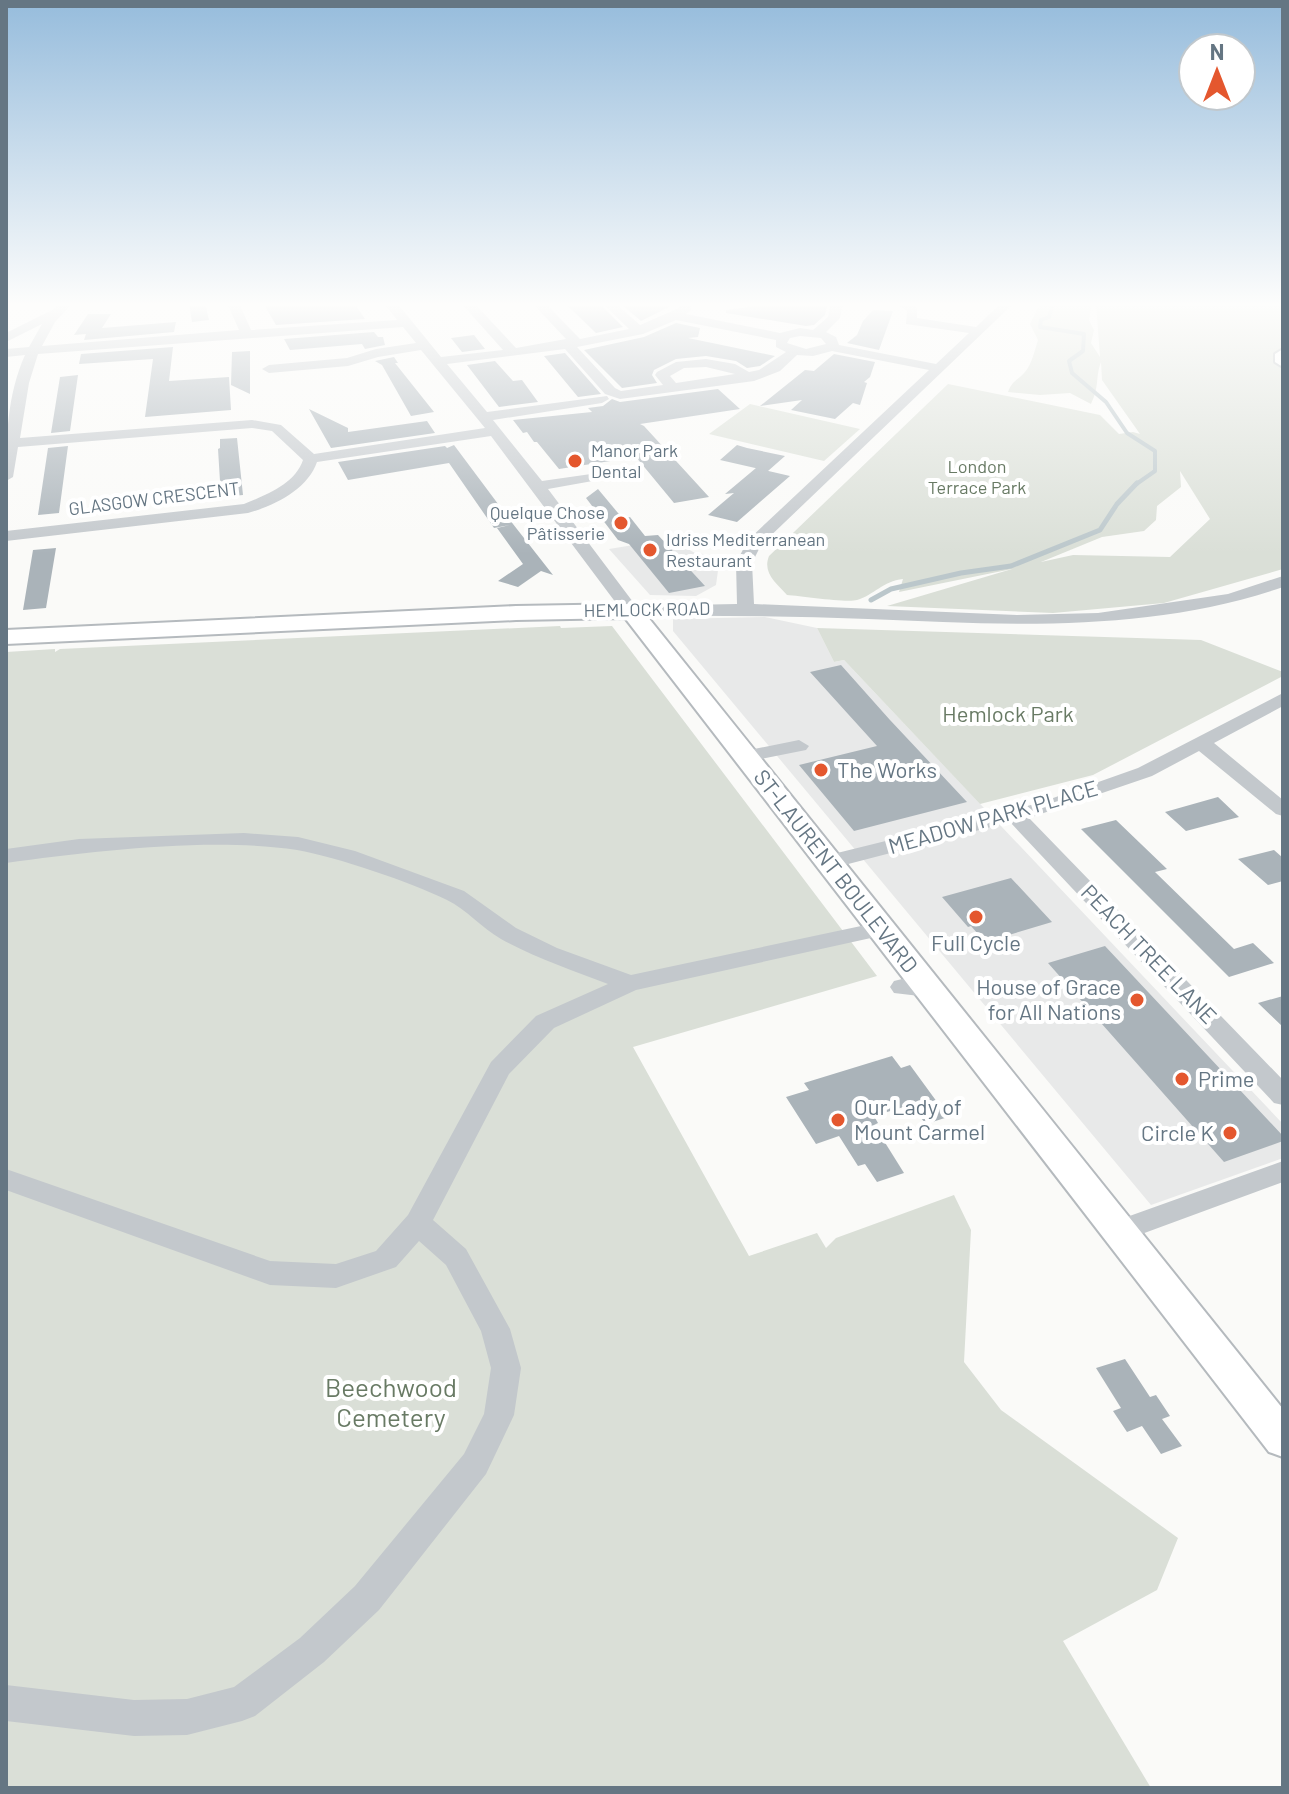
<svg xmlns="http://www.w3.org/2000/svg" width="1289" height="1794" font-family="Barlow,sans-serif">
<rect width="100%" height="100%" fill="#fafaf8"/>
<!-- built -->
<path fill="#e8e9e9" d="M670,539L695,553L720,556L716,585L696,596L650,595L609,549Z
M765,617L817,628L834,662L844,660L1283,1124V1158L1151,1205L673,631V619Z"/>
<!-- green -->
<path fill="#dadfd7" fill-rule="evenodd" d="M1040,303H1092L1089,320L1094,330L1091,343L1100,357L1096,303H1283V569L1164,603L1053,613L887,606L1012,569L899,592L903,579C883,581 874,595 857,600C846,603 802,596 787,595C777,584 762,573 769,556L948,384L1100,415L1119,434L1133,432L1140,434L1102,380L1101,362C1095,378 1100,385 1091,404L1070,393L1040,395L1008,392C1012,381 1018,380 1025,372C1032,364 1035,349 1038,340L1030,324ZM1180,471L1210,519L1170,557L1073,555L1041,562L1102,537L1144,531L1156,520L1157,506L1181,487Z
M750,404L860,429L824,461L709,434Z
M560,626L561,628L612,626L877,976L633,1047L749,1256L817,1233L826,1248L836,1238L954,1195L971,1230L964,1362L1001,1410L1178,1538L1157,1590L1063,1641L1151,1788H6V652L55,649V652L60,649Z
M817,628L1201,640L1283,672V676L1093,775L980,804L844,660L834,662Z"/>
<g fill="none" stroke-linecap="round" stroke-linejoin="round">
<!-- stream-far1 -->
<path stroke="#bbc7cb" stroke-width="4" d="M1053,303L1049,317L1041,320L1040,327L1084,334L1083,351L1069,361L1072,373L1106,402L1127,433L1155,451V471L1135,485"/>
<!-- stream -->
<path stroke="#bbc7cb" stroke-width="5" d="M871,600L891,589L961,573L1011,566L1100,530L1117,504L1137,483"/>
</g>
<!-- building -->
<path fill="#aab3b9" d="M189,303H205L209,320L192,322Z
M263,303H354L365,319L276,325Z
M565,303H599L623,327L596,333Z
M620,303H677L641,321Z
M776,303H828L825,315L814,325L806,326L726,313V310Z
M873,310L893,311L879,350L847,343L857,335L863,321Z
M88,314H111L102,328L176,322L174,332L84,340L86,334L74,335Z
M676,323L700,328L698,337L688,338L775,356L760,366L747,368L736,361L706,356L676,359L654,370L652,375L657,383L622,388L584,350L644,337Z
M374,332L378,337H383L385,345L365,349L362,344L290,350L284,339Z
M474,335L485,349L462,352L451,338Z
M173,347L169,381L229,377L231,410L145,417L153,359L79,364L81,354Z
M250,351V394L231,385L232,352Z
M565,353L601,394L578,397L544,356Z
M834,354L875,362L870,377L864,382L867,383L860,405L853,403L835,419L791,410L802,400L760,406L805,370L814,371Z
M394,357L398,363H395L434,412L411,416L382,365L375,361Z
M495,361L513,381L522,380L538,402L499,407L467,365Z
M78,375L70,431L51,433L60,377Z
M718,389L740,409L640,424L644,426L709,497L674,503L636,457L559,469L537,442H534L527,432L523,433L513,420L592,412L588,408L603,406L612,399L620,402Z
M309,409L348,428V432L427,421L435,433L331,448Z
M237,438L243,495L221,497L218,449L220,448V439Z
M454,445L513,524L553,575L541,571L518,587L498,581L523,564L497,528L510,525L494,528L449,463L348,480L338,462L445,446L447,448Z
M737,445L747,448L785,456L768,471L720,460Z
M68,446L59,513L38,515L48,448Z
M756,468L790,476L737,522L708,515L734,493L725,494Z
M598,489L623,519L630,517L645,536L658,535L705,586L669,593L629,544L618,540L586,498Z
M56,548L46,608L23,610L33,550Z
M841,665L890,720L967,802L854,831L799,765L877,746L810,672Z
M1218,797L1239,817L1186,831L1165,812Z
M1116,820L1167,869L1155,872L1234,949L1253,943L1274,963L1229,977L1081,829Z
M1274,850L1283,858V881L1268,885L1238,859Z
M1011,878L1052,922L989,941L982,933L978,934L971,926L968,927L942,897Z
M1105,946L1283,1136V1141L1224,1162L1048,963Z
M1283,996V1027L1258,1003Z
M892,1056L901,1068L910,1065L948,1117L926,1124L910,1105L874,1116L878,1123L874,1125L904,1173L877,1182L865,1164L858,1166L839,1136L816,1144L786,1097L809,1090L804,1083Z
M1125,1359L1150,1397L1156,1395L1170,1416L1162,1419L1182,1446L1161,1454L1142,1426L1127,1432L1113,1411L1121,1408L1096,1368Z"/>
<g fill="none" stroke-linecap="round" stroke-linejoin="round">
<defs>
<path id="major" d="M1283,349V367L1275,362V354Z
M631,604L639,606L1283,1409V1457L1269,1452L625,618L516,620L6,644V630L516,606Z"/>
</defs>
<!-- major casing -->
<use href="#major" stroke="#b5babe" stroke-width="4"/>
<!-- minor -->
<path fill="#c3c8cc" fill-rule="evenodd" d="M60,303H73L55,322L42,346L239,330L227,303H239L251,330L397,320L384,303H397L441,357L503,350L461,303H474L516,348L566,339L532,303H545L580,339L629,329L602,303H615L640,325L679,308L680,303H692L691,310L686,314L780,333L800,328L813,330L828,317L831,303H843L840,318L826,332L836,337L839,345L936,364L969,333L906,324L907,311L895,303H910L917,307V318L976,327L1001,303H1014L761,545L752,563L754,604L1017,615L1098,613L1228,594L1283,576V587C1149,633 1007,625 868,619C789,616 710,615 631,616L625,615L491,436L317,462C308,489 274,506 248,513L6,541V531L244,504C266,495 295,484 303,460L272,431L252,428L18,447L13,477L6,481C6,439 7,395 25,355L6,357V349L29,347L42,324L6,342V333L54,309ZM676,320L776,340V347L786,352L759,370L749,372L735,364L706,359L676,362L657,372L655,375L663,385L621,391L615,388L577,347L643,334ZM403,327L416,343L376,349L347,358L269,365L262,369L269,373L348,366L378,357L421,350L485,428L314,454L281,425L252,420L20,438L29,383L38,354ZM800,336L821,338L826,344L806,349L787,343L790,338ZM565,349L605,394L620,399L754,381L780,371L797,355L813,356L832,351L929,370L748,540L736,563L737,604L636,606L548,489L626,475V469L542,481L493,420L602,403L609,399L607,396L487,412L447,364ZM706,367L735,374L676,383L670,376L684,368Z
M1283,693V706L1214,743L1283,800V816L1276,814L1199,751L1152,776L1029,818L1283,1080V1105L1274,1103L1010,822L829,869L818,862L821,857L1039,803L1138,768Z
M799,740L809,746L806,750L746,762L736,756L739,752Z
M244,833L298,837L355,851L464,891L516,928L557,948L631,975L880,922L888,924L891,929L888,934L880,936L636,990L554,1028L509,1074L433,1220L466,1249L510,1329L521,1368L514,1415L486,1474L379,1610L324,1662L255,1716L242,1721L187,1735L134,1736L6,1721V1685L134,1700L187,1699L234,1687L300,1638L355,1586L464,1454L484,1414L491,1368L481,1331L446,1265L419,1241L396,1267L336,1288L270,1285L6,1190V1169L270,1261L336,1264L376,1251L408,1215L491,1062L536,1016L608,984C572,970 535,958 501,939C482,928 467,910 447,900C410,882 337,857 297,850C210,837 94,851 6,863V849L79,839Z
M902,979L936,983L940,989L936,995L928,997L894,993L890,987L894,981Z
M1283,1161V1182L1120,1242L1110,1239L1106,1231L1110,1223Z"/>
<!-- major -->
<use href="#major" fill="#fff" fill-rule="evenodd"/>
</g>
<!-- sky -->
<linearGradient id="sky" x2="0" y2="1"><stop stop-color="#96bcdc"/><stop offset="0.55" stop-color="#fdfdfc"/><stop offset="1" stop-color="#fdfdfc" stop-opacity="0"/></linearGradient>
<rect width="1289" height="554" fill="url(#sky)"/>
<!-- markers -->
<g fill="#e4572e" stroke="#fff" stroke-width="3">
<circle cx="575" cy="461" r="8"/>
<circle cx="621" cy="523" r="8"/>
<circle cx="650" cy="550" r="8"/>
<circle cx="821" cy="770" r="8"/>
<circle cx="976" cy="917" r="8"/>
<circle cx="1137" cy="1000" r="8"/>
<circle cx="1182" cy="1079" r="8"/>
<circle cx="838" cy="1120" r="8"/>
<circle cx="1230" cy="1133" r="8"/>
</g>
<g text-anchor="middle" stroke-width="8" stroke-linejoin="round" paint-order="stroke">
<!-- far-poi labels -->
<g font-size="18" fill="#657683" stroke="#fff" text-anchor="start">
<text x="591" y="457">Manor Park<tspan x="591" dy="21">Dental</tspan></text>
<text x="605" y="519" text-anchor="end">Quelque Chose<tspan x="605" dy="21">Pâtisserie</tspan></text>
<text x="666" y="546">Idriss Mediterranean<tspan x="666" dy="21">Restaurant</tspan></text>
</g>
<!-- far-park labels -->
<g font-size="18" fill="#687a64" stroke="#fff">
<text x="977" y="473">London<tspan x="977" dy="21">Terrace Park</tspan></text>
</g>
<!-- far-street labels -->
<g font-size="18" fill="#657683" stroke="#fff">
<text transform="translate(154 499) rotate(-7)" y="6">GLASGOW CRESCENT</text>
<text transform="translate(647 610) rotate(-1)" y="6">HEMLOCK ROAD</text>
</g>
<!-- park labels -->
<g font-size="22" fill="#687a64" stroke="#fff">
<text x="1008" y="722">Hemlock Park</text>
</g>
<!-- poi labels -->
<g font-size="22" fill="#657683" stroke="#fff" text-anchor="start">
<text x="837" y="778">The Works</text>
<text x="976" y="951" text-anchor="middle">Full Cycle</text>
<text x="1121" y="995" text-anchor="end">House of Grace<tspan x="1121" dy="25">for All Nations</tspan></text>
<text x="1198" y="1087">Prime</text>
<text x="854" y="1115">Our Lady of<tspan x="854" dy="25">Mount Carmel</tspan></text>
<text x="1214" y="1141" text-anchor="end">Circle K</text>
</g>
<!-- street labels -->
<g font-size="22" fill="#657683" stroke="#fff">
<text transform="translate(993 817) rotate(-16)" y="8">MEADOW PARK PLACE</text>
<text transform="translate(836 871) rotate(52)" y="8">ST-LAURENT BOULEVARD</text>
<text transform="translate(1149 954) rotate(46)" y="8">PEACH TREE LANE</text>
</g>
<!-- near-park labels -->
<g font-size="26" fill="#687a64" stroke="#fff">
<text x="391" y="1397">Beechwood<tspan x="391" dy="30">Cemetery</tspan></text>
</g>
</g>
<!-- border -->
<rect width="1289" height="1794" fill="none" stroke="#657683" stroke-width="16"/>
<!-- north arrow -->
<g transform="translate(1217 72)"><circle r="38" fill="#ffffff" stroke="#c1c8cd" stroke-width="2"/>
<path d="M0-6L14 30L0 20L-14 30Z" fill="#e4572e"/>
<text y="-12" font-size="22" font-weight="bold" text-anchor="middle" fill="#657683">N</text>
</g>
</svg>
